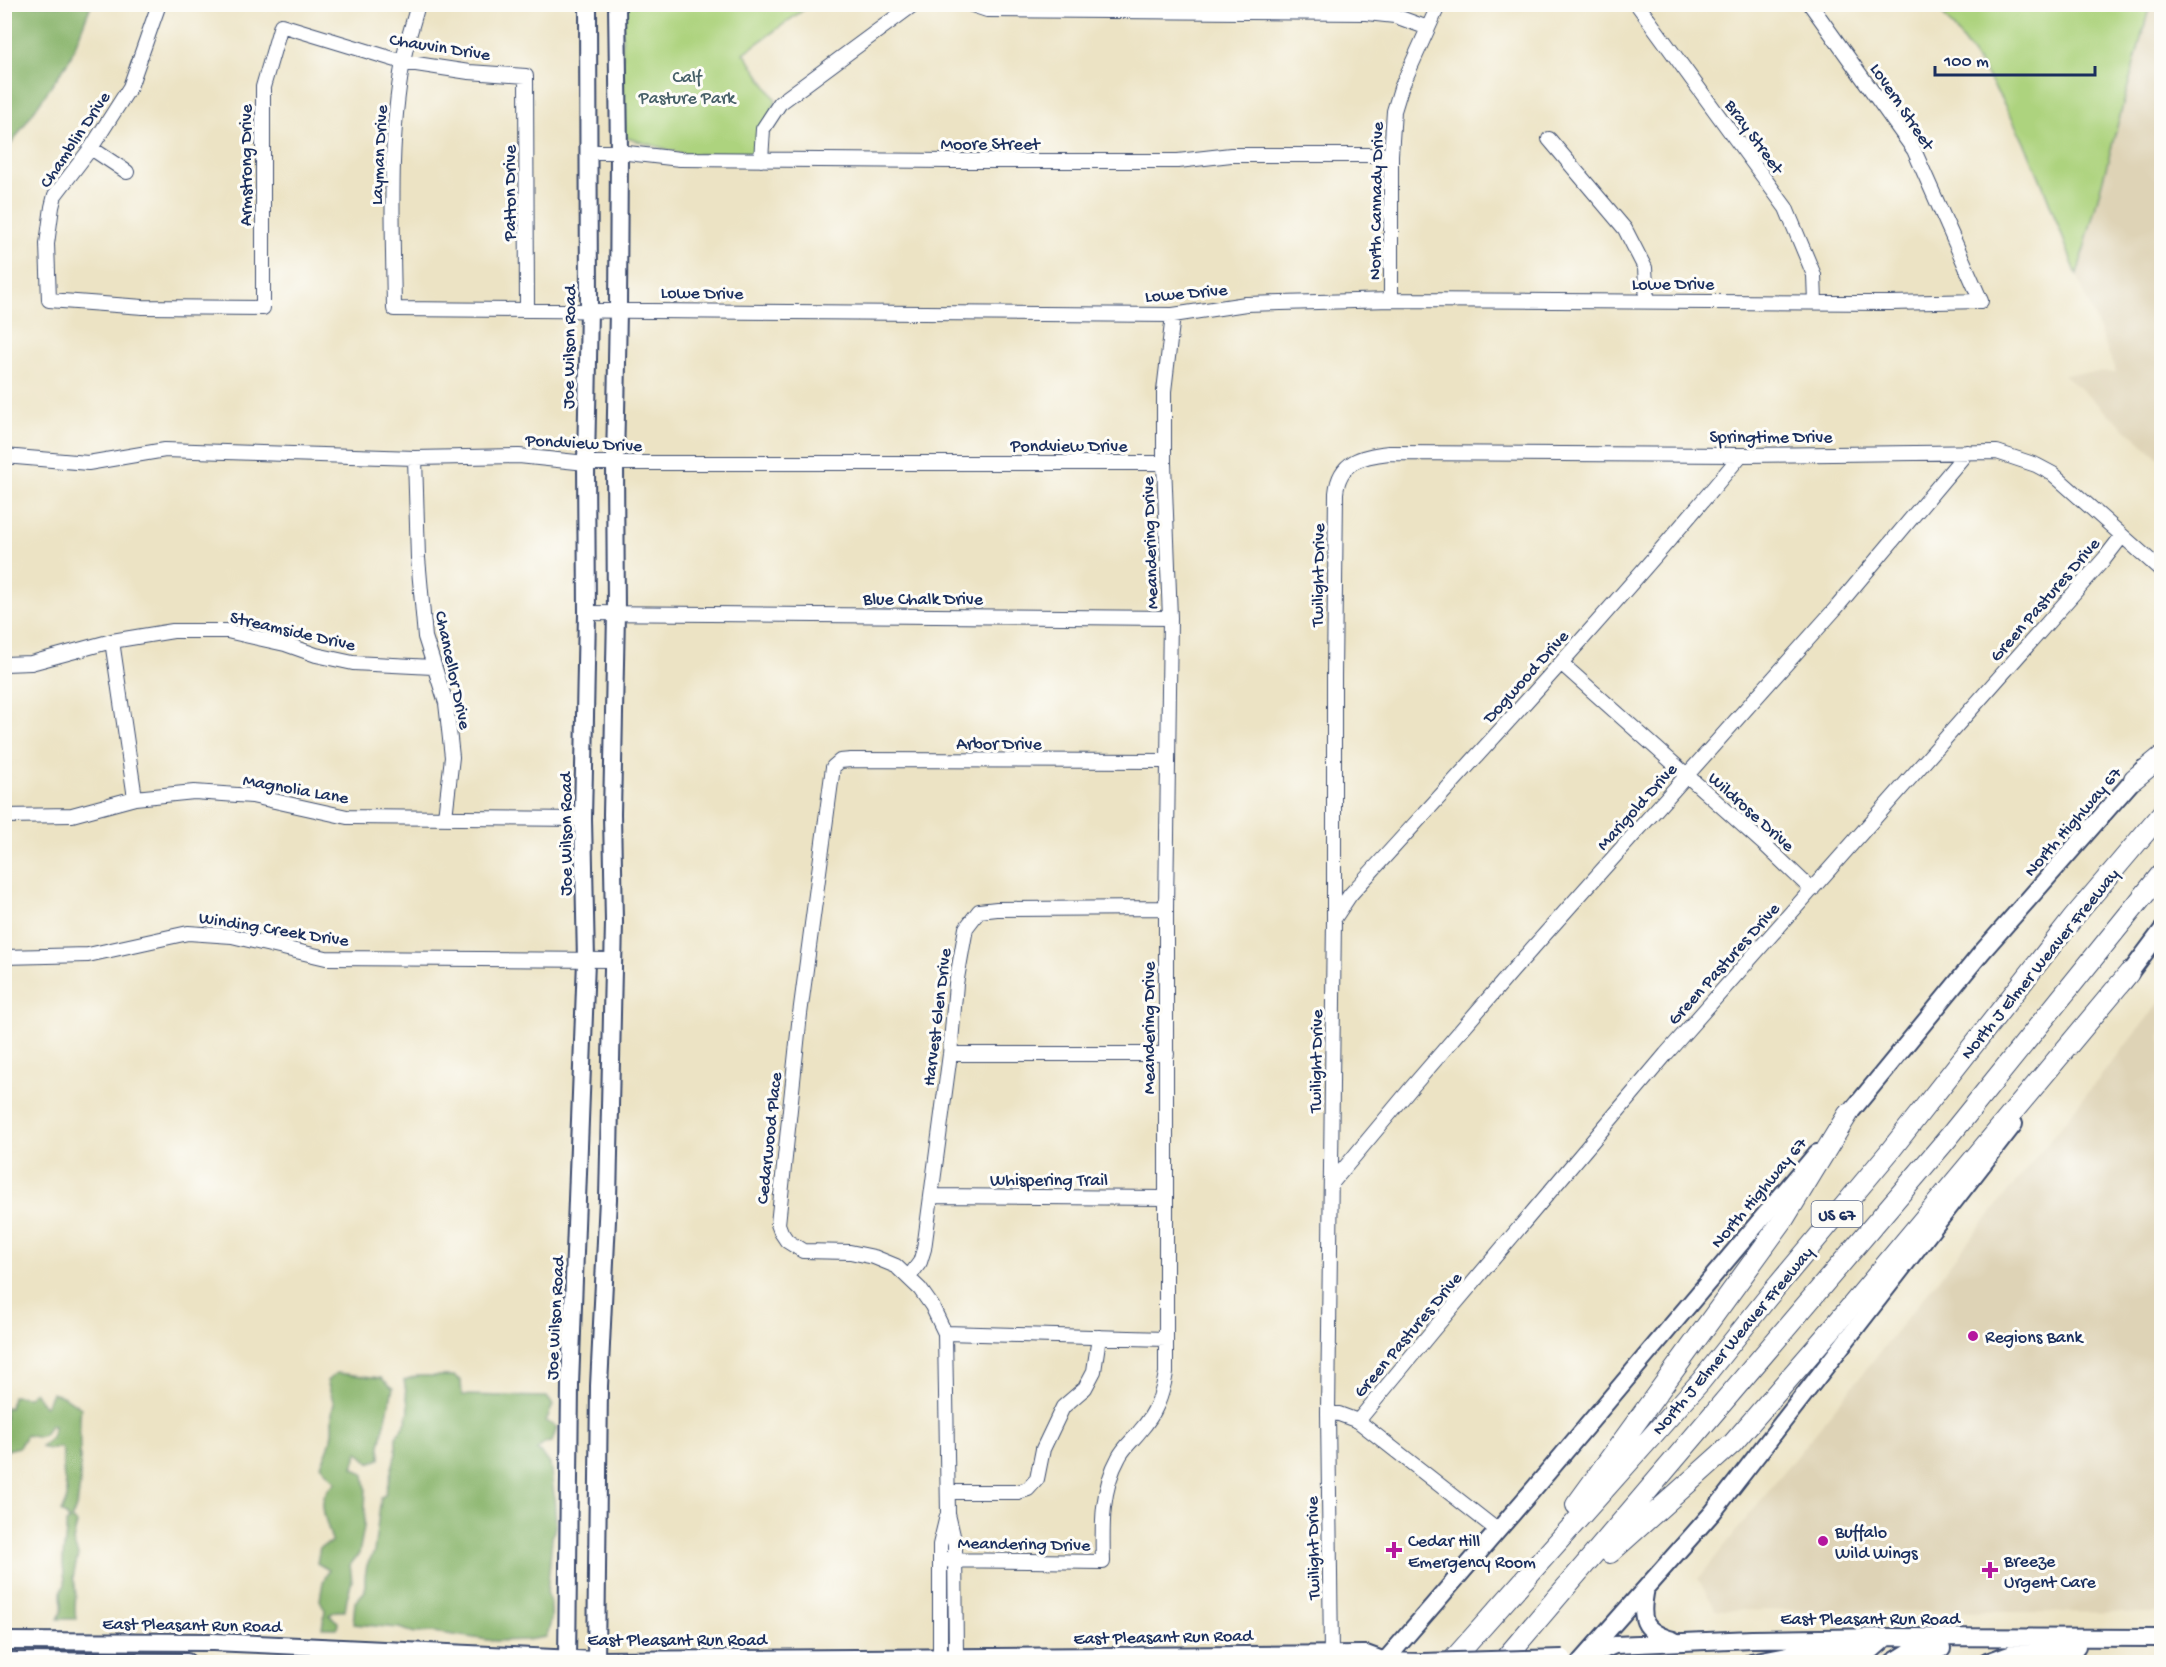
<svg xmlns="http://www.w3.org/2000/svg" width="2166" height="1667" font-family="'Gochi Hand',sans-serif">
<rect width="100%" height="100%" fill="#fdfcf7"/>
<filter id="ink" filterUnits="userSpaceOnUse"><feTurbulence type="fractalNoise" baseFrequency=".0167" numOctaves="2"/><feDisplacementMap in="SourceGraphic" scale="12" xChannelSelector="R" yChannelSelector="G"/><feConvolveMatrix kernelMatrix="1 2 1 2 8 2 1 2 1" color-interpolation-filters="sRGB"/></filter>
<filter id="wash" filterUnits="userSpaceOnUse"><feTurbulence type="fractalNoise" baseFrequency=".008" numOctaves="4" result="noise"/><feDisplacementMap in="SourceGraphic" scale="24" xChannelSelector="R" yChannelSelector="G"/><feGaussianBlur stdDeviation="1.35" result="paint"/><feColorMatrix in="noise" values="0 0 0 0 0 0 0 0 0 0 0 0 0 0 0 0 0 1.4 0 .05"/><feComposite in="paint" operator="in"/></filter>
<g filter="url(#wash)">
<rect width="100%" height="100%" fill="#ece3c4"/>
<!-- built -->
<path fill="#ded3b6" d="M2150,5H2161V460L2063,374L2116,372L2077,275Z
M2161,1001V1613L1716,1610L1698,1579Z"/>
<!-- green -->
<path fill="#add37e" stroke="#64816e" stroke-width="1.5" d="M622,5H810L744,53L776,100L756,150L750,155L684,154L623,137Z
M1936,5H2150L2077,275C2056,221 2038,166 2010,115C1989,75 1963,40 1936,5Z"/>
<!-- forest -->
<path fill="#8ab56d" stroke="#527266" stroke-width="1.5" d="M12,5H91L70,59L5,153V22L9,17Z
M336,1373L381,1378L393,1388L380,1445V1459L370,1463L358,1452L353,1467L364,1475L366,1489L364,1527L359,1554L350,1565L352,1581L347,1598L345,1611H336L329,1615L338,1622L337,1628H322L325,1610L320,1600L323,1582L329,1570L317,1563L320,1547L332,1542C327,1518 312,1499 336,1482L321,1465C326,1455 331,1444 332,1433C333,1422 330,1415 334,1404L327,1381Z
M417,1376H454L461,1381L462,1395L547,1397L553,1405L546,1421L557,1427L552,1442L545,1443L537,1450L550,1463L554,1495L556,1523L552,1538L547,1595C554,1609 552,1623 546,1637L527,1640L495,1641L433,1632L415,1633L399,1628L353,1624L355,1602L365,1591V1577L367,1565L374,1552L381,1497L385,1495L396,1453V1437L406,1422L409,1411L404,1380Z
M34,1392L45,1407L52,1393L65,1397L81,1408C76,1439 87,1494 71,1519L77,1524L73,1541L78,1555L73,1578C79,1589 73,1606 76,1619H58C66,1605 60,1603 61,1592C62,1587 65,1588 65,1583C65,1576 62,1567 63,1560C63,1547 67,1536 66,1523L69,1521L66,1515L61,1512C73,1490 64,1491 63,1470C63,1461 65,1456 61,1447L49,1449L41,1447L51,1438L54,1426L50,1425L44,1435L36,1437L26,1435L19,1447L7,1450L5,1458V1407L10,1408L12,1396L29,1397Z"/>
</g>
<g filter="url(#ink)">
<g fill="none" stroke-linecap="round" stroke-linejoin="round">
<defs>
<path id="minor" d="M159,4L130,87L91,148L55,195L52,207L47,244L49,300L143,307L263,308V87L281,25L403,62L469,72L526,76L527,309
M418,4C413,24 406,43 403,62C388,143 393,228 394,309L1173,315L1246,304L1391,300L1890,303L1981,301L1914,150L1810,4
M969,4L987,10L1367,13L1395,16L1428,28
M1637,4L1786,208L1814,275L1815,302
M1549,139L1625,229L1645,268L1647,301
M91,148L127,172
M590,152H619L680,159L951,161H1178L1231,155H1391
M761,160L763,129L780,103L914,4
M1391,300V155L1394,111L1401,88L1439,4
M4,456L88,463L165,450L415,458L519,456L586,463H1164
M415,458L418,558L425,637L446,703L452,757L445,817
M587,613L1170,618
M112,641L135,798
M1561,663L1766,846L1812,890
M4,664L31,663L112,641L173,631H227L285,644L316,655L353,663L433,667
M4,816L72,815L135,798L194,792L252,796L347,817L583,819
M1334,919L1350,895C1482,750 1616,606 1741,455
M4,957L88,955L188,933L232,936L326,958L612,960
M950,1054H1167
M1332,1183L1412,1087L1514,969L1836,608L1967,452
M932,1196L1166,1198
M909,1277L920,1262L924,1249L950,1054L956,984L966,928L979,911L997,909L1166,908
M945,1333L1166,1339
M1328,1413L1339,1414L1358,1421L1497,1530
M1358,1421L1433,1330L1666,1054L2105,558L2122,536
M948,1492H1018L1028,1489L1037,1479L1043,1449L1063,1407L1085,1388L1094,1371L1099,1337
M940,1560L1103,1562C1102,1526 1101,1489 1119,1457C1124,1447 1134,1439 1140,1431C1156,1413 1162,1396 1166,1373V908L1170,618L1164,463V391L1173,315
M1331,1654L1328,1413L1334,919V676L1336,493C1339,461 1362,456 1389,453L1741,455L1997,452L2036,465L2053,474L2162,571
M942,1662L940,1658V1545L947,1516
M954,1662L956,1658L955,1544L948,1514L945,1333L932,1306L920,1289L896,1266L874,1257L850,1252L803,1251L787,1241L781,1232L778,1224L800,1014L833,767L840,761L851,760L1168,761"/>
<path id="major" d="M2123,982L2162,930
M1841,1124L1982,952L2143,769
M1646,1588C1640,1618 1641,1631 1673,1640
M4,1641L213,1642L596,1660L1366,1654L1385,1661L1422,1662
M1587,1657L1615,1645L1752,1639L1887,1637L2162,1638
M4,1661L187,1662
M567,1662L570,1385L586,961L583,819L587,613L586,463L589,309L588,4
M596,1662L599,1386L608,1199L614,922L612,814L616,613L615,464L618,310L619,152L617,4
M1384,1662L1532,1491L1817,1153
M1580,1662L1713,1512L2014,1124
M1751,1662L1809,1651H1871L1887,1637
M1893,1662L1914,1649H1942
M1987,1662L2015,1652H2059L2074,1650L2077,1646V1638"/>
<path id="highway" d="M2134,779L2162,756
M1576,1505L1784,1219L1848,1114
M1610,1553L1733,1443L1831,1330L2129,973
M1451,1662L1701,1381L1768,1297L1890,1151L2074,917L2162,813
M1502,1662L1948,1138L2162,873"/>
</defs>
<!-- minor casing -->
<use href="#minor" stroke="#3a4a6d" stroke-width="16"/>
<!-- major casing -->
<use href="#major" stroke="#3a4a6d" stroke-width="20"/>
<!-- highway casing -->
<use href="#highway" stroke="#3a4a6d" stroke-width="22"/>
<!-- minor -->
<use href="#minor" stroke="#fff" stroke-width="14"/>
<!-- major -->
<use href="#major" stroke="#fff" stroke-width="16"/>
<!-- highway -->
<use href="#highway" stroke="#fff" stroke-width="20"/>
<defs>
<path id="major-bridge" d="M1422,1662L1563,1658"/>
</defs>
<!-- major-bridge casing -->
<use href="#major-bridge" stroke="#3a4a6d" stroke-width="20" stroke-linecap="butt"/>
<!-- major-bridge -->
<use href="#major-bridge" stroke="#fff" stroke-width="16"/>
</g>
</g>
<!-- markers -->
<g fill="#b5179e" stroke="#fdfcf7" stroke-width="2">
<circle cx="1973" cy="1336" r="6"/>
<circle cx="1823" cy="1541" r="6"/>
<path d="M1391 1541h6v6h6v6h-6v6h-6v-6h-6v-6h6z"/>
<path d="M1987 1561h6v6h6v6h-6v6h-6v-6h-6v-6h6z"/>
</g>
<g text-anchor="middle" stroke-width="6" stroke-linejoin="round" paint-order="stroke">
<!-- shield labels -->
<rect fill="#fdfcf7" stroke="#5f6c8c" stroke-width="1.5" x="1811.5" y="1201" width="51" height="26" rx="4.5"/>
<g font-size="16" font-weight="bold" fill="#1b2f5e">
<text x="1837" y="1220">US 67</text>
</g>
<!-- street labels -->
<g font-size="18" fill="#1b2f5e" stroke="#fdfcf7">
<text transform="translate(440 46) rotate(9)" y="6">Chauvin Drive</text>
<text transform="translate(1903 106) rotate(56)" y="6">Lovern Street</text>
<text transform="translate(1755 136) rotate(54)" y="6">Bray Street</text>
<text transform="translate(74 139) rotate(-56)" y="6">Chamblin Drive</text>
<text x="990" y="149">Moore Street</text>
<text transform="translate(378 155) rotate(-87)" y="6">Layman Drive</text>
<text transform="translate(245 165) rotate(-90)" y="6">Armstrong Drive</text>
<text transform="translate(509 193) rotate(-90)" y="6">Patton Drive</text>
<text transform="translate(1375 201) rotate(-89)" y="6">North Cannady Drive</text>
<text x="1673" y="289">Lowe Drive</text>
<text transform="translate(702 292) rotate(1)" y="6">Lowe Drive</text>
<text transform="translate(1186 292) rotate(-5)" y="6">Lowe Drive</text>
<text transform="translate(568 347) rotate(-89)" y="6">Joe Wilson Road</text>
<text x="1771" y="442">Springtime Drive</text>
<text transform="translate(584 442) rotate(3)" y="6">Pondview Drive</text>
<text x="1069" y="451">Pondview Drive</text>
<text transform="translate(1149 543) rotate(-92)" y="6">Meandering Drive</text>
<text transform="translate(1317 575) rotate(-89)" y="6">Twilight Drive</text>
<text x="923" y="604">Blue Chalk Drive</text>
<text transform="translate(2044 599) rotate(-49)" y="6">Green Pastures Drive</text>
<text transform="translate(293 630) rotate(13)" y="6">Streamside Drive</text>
<text transform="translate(454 670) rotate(78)" y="6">Chancellor Drive</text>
<text transform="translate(1525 676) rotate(-48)" y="6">Dogwood Drive</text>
<text x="999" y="749">Arbor Drive</text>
<text transform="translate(296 788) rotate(10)" y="6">Magnolia Lane</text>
<text transform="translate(1636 806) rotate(-48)" y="6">Marigold Drive</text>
<text transform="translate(1752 811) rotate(42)" y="6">Wildrose Drive</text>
<text transform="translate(2072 821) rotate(-49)" y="6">North Highway 67</text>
<text transform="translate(565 834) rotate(-90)" y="6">Joe Wilson Road</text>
<text transform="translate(274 928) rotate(9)" y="6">Winding Creek Drive</text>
<text transform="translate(1723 963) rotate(-48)" y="6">Green Pastures Drive</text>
<text transform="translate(2039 963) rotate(-51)" y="6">North J Elmer Weaver Freeway</text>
<text transform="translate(936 1017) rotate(-83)" y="6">Harvest Glen Drive</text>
<text transform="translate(1148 1028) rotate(-90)" y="6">Meandering Drive</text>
<text transform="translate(1315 1061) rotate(-89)" y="6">Twilight Drive</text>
<text transform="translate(768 1138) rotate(-84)" y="6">Cedarwood Place</text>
<text x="1049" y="1185">Whispering Trail</text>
<text transform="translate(1758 1192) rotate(-50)" y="6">North Highway 67</text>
<text transform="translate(554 1318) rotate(-87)" y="6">Joe Wilson Road</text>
<text transform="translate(1407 1334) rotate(-50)" y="6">Green Pastures Drive</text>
<text transform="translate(1732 1340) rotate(-50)" y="6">North J Elmer Weaver Freeway</text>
<text transform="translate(1024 1543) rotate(1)" y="6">Meandering Drive</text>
<text transform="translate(1312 1548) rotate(-91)" y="6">Twilight Drive</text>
<text x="1870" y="1624">East Pleasant Run Road</text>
<text transform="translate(192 1624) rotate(1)" y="6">East Pleasant Run Road</text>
<text transform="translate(1163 1636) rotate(-1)" y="6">East Pleasant Run Road</text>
<text x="677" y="1645">East Pleasant Run Road</text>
</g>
<!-- park labels -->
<g font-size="18" fill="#476068" stroke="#fdfcf7">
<text x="687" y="82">Calf<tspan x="687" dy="21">Pasture Park</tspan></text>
</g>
<!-- poi labels -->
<g font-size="18" fill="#1b2f5e" stroke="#fdfcf7" text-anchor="start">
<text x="1985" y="1342">Regions Bank</text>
<text x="1835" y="1537">Buffalo<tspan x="1835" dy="21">Wild Wings</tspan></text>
<text x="1408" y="1546">Cedar Hill<tspan x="1408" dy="21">Emergency Room</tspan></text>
<text x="2004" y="1566">Breeze<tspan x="2004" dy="21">Urgent Care</tspan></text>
</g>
</g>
<!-- margin -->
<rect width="2166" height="1667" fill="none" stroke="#fdfcf7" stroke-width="24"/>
<!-- scale -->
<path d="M1935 66v9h160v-9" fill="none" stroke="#1b2f5e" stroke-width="3"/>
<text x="1944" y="66" font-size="18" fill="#1b2f5e" stroke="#fdfcf7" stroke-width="4.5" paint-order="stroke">100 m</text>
</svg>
